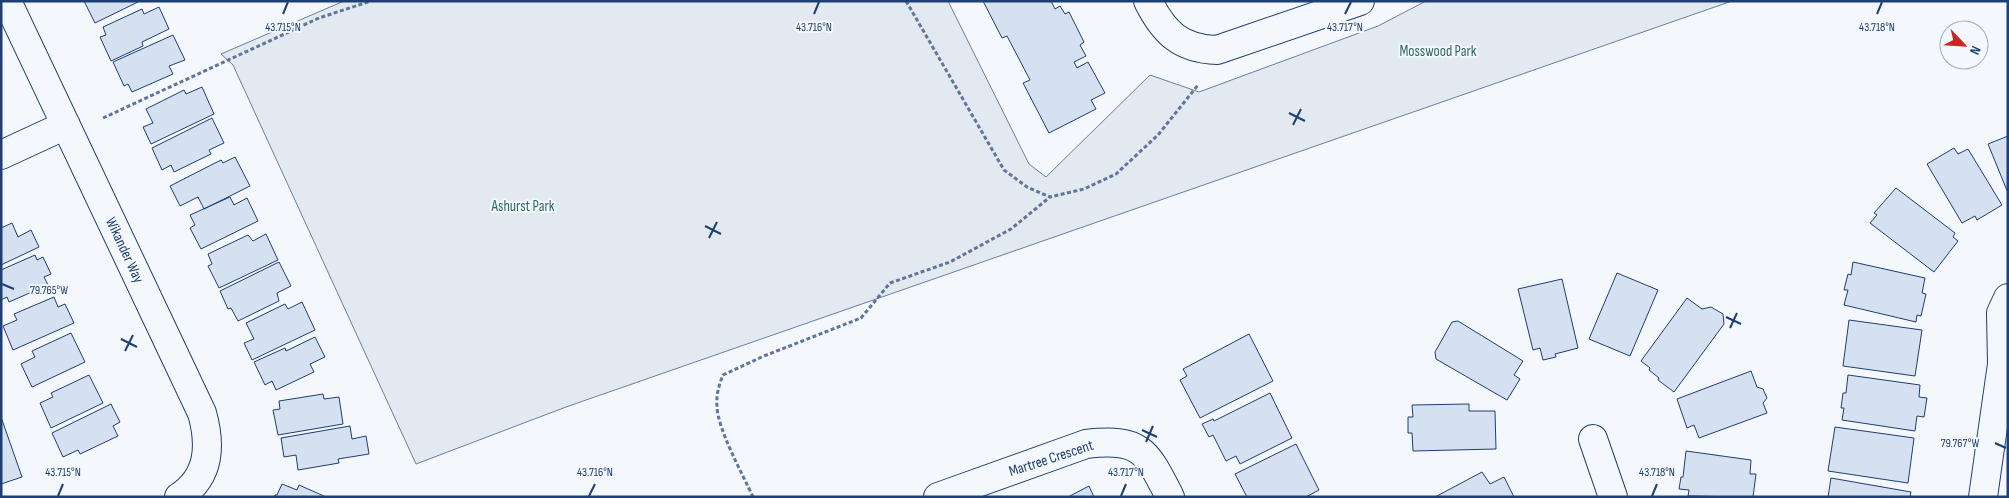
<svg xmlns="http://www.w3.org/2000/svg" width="2009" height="498" font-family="'Sofia Sans Condensed',sans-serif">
<rect width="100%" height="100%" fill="#f4f7fb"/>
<!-- green -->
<path fill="#e3e9f0" stroke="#687fa3" d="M344,1H948L1029,164L1046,177L1150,75L1199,92L1378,26L1426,1H1732L566,407L416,464L233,65L221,54Z"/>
<!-- building -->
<path fill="#d5e0f0" stroke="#1d3f73" d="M84,1H140L95,23Z
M983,1H1051L1055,9L1060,6L1065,14L1069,12L1084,42L1080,45L1086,56L1074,62L1077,68L1088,62L1105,93L1091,100L1096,109L1049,133L1023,83L1030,80L1007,36L1002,38Z
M159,7L169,29L142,42L143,46L111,61L100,37L106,35L103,27L142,9L144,14Z
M173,35L185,60L169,66L173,74L132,92L128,84L124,86L113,62Z
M202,87L214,114L151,144L143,127L153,123L146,109L184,90L186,94Z
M212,118L224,143L209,150L211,154L174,172L171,165L162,170L152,148Z
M2008,136V193L1988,144Z
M1954,148L1958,154L1968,149L2002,205L1977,220L1975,216L1962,223L1927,164Z
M235,157L250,186L204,209L198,197L180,206L170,186L221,160L223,163Z
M1896,188L1955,233L1953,237L1958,241L1934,272L1870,223L1877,215L1874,213Z
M230,197L234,205L247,198L258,221L201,249L190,228L195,225L190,215Z
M12,223L18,237L31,230L39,247L1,265V228Z
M266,234L278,260L219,288L208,266L212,264L208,254L248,235L253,241Z
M35,255L37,260L43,257L51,274L44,277L48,285L9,302L7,297L1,300V270Z
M279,262L291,286L277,293L279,301L238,321L231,308L228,309L220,291Z
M1853,262L1925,278L1922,293L1926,294L1921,316L1917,315L1916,322L1844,305L1848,290H1844L1848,274L1851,275Z
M1617,273L1658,290L1630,356L1589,339Z
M1562,279L1578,348L1555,354L1556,357L1543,360L1540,348L1533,350L1518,289Z
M54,297L58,307L65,304L74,323L13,350L3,326L17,320L14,314Z
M1687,298L1702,309L1711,307L1723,314L1724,324L1674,392L1658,380L1659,378L1649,370L1650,368L1641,361Z
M302,302L315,330L252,360L244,343L254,339L246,323L285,304L288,309Z
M1849,320L1922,330L1915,376L1843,366Z
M1458,321L1523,361L1514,375L1520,379L1507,400L1436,359L1435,352L1452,322Z
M71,333L85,362L32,387L21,364L35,357L32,351Z
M1249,334L1273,381L1200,418L1180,380L1187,376L1183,369Z
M315,337L325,357L310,364L314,372L276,390L272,381L265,385L254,362L285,348L286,351Z
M1751,371L1757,387L1763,389L1767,398L1763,403L1767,413L1699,438L1694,425L1687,428L1677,399Z
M89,375L103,403L51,428L40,403L53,397L51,393Z
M1848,375L1920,385L1919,397L1927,398L1924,417L1917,416L1915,431L1842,420L1844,408H1841L1843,393H1846Z
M1270,393L1292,438L1240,464L1236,456L1226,461L1213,435L1209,437L1202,424L1213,419L1214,421Z
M323,394L324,399L339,397L343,424L278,435L273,410L280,409L279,401Z
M111,404L120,422L113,426L118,436L80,454L78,450L63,457L52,433Z
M1469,404V411H1495L1496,449L1413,451L1412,433H1408V417H1413L1412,405Z
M1,417L22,477L1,484Z
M350,426L352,439L366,436L369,454L338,459L339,463L298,470L296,455L284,457L281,438Z
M1835,427L1914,438L1908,483L1828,471Z
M1296,444L1319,490L1306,497H1247L1235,474Z
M1686,451L1751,460L1750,474H1756L1753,497L1688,496L1689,490L1679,489L1681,477H1683Z
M1482,472L1490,484L1504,477L1514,497H1435Z
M1831,478L1911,492L1910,497H1828Z
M282,484L297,490L299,485L326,497H274L275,495H277Z
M1089,486L1094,497H1068Z"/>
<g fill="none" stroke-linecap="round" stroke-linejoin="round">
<defs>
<path id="minor" d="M7,1L202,413C211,445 210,477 179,497
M1148,1C1164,33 1181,49 1217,50L1360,1
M1,155L66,125
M1593,439L1613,497
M938,497L1086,444C1141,438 1146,450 1170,497
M1983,497L2002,364L2001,313L2008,298"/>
</defs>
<!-- minor casing -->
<use href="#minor" stroke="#1d3f73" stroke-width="30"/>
<!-- path -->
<path stroke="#5e769c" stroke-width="3" stroke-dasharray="4 2.5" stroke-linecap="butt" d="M906,1L1004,170L1027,187L1050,197L1084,189L1116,174L1158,135L1198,85
M103,118L319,18L371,1
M753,497C743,475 717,428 717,406C716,395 719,385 723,375L764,356L861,318L890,283L950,262L1011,229L1050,197"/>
<!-- minor -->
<use href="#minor" stroke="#f4f7fb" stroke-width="28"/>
</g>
<!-- ticks -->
<path fill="none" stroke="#1d3f73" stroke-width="2" d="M283,14L288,2M814,14L819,2M1345,14L1351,2M1877,14L1882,2M1289,113L1305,121M1293,125L1301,109M705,226L721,234M709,238L717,222M2,284L14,289M1726,317L1741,324M1730,328L1737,313M121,339L137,347M125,351L133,335M1142,430L1157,437M1146,442L1153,426M1995,443L2006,448M58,496L63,484M589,496L595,484M1121,496L1126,484M1652,496L1657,484"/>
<g text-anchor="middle" stroke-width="4" stroke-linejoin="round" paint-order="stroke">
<!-- park labels -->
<g font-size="15" fill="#2c6c60" stroke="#f4f7fb">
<text x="1438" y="56">Mosswood Park</text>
<text x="523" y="211">Ashurst Park</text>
</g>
<!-- street labels -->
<g font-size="15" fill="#1d3f73" stroke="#f4f7fb">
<text transform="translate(125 250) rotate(65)" y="5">Wikander Way</text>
<text transform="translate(1051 458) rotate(-18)" y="5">Martree Crescent</text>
</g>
</g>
<g font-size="12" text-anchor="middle" fill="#1d3f73" stroke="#f4f7fb" stroke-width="4" stroke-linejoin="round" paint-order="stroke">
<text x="283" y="31">43.715°N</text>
<text x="814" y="31">43.716°N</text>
<text x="1345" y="31">43.717°N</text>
<text x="1877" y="31">43.718°N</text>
<text x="49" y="294">79.765°W</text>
<text x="1960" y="447">79.767°W</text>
<text x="63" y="476">43.715°N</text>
<text x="595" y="476">43.716°N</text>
<text x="1126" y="476">43.717°N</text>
<text x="1657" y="476">43.718°N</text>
</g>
<!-- border -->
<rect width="2009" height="498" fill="none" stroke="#1d3f73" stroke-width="5"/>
<!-- north arrow -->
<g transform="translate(1964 45) rotate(115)"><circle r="24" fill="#f4f7fb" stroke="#9eadc5"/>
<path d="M0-4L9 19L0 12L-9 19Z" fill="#c62828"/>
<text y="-8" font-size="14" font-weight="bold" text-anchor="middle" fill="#1d3f73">N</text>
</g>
</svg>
